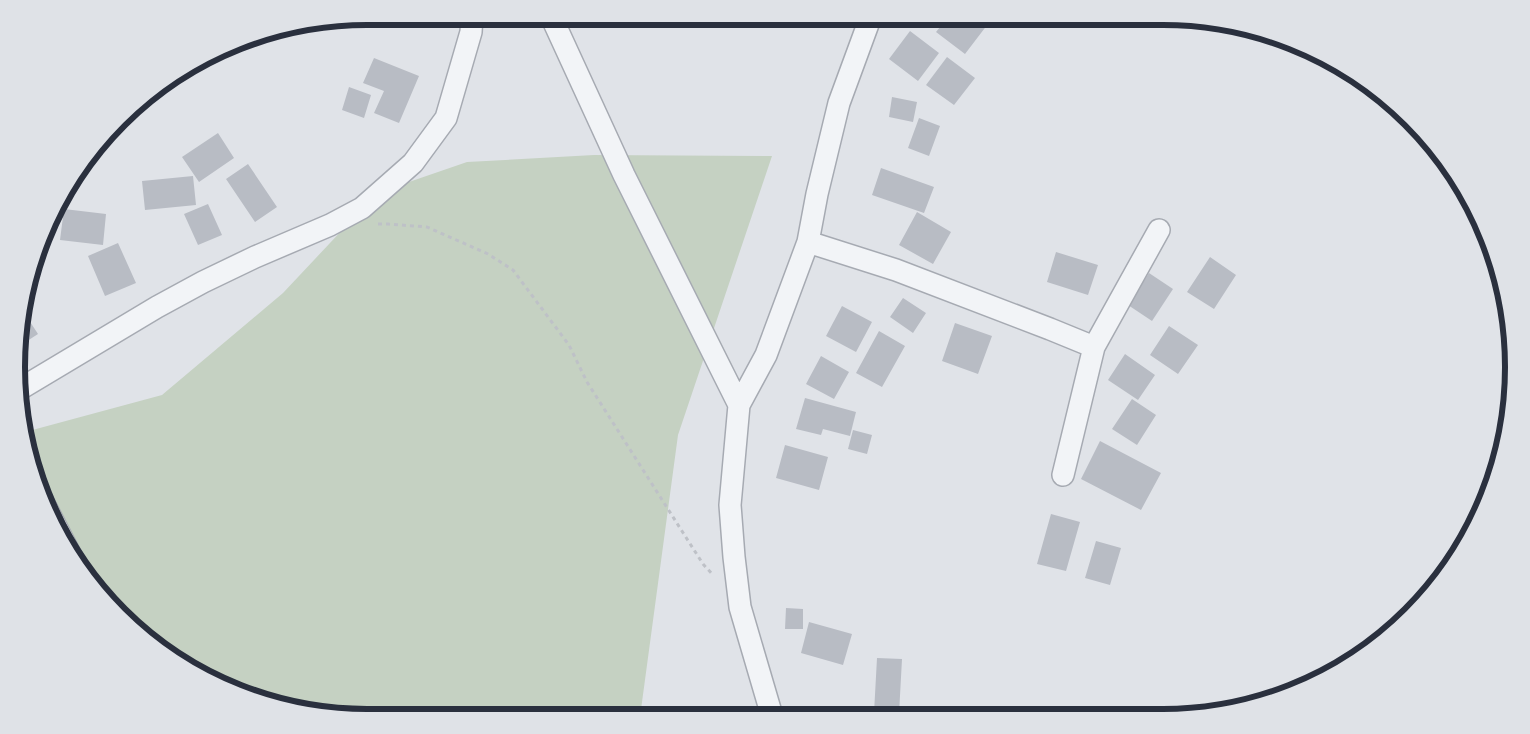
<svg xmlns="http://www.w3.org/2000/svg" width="1530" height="734" font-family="Commissioner,sans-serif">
<rect width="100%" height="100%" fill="#e0e3e8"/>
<!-- green -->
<path fill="#c5d1c2" d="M594,155L772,156L678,435L640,717L367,718L298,711L233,691L172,658L119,615L53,522L25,432L162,395L283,293L377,193L467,162Z"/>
<!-- building -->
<path fill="#b8bcc4" d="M949,16H994L965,54L936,32Z
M910,31L939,53L918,81L889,59Z
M947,57L975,78L954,105L926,85Z
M374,58L419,76L399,123L374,113L384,91L363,83Z
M349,87L371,95L364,118L342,110Z
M892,97L917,102L913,122L889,117Z
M919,118L940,126L929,156L908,148Z
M218,133L234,158L199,182L182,157Z
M248,164L277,207L255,222L226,179Z
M881,168L934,187L924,213L872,195Z
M193,176L196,205L145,210L142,181Z
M208,204L222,235L198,245L184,214Z
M64,209L106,214L103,245L60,240Z
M917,212L951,232L933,264L899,245Z
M118,243L136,283L105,296L88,256Z
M1056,252L1098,265L1088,295L1047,282Z
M1210,257L1236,275L1214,309L1187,292Z
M1149,273L1173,289L1152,321L1128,305Z
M903,298L926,313L913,333L890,317Z
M842,306L872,322L856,352L826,336Z
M23,311L38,334L21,345Z
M955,323L992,336L978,374L942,361Z
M1169,326L1198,345L1178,374L1150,355Z
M879,331L905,346L882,387L856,373Z
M1125,354L1155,375L1138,400L1108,380Z
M821,356L849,372L834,399L806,384Z
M805,398L856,412L850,436L823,429L821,435L796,429Z
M1132,399L1156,415L1137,445L1112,429Z
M853,430L872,435L867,454L848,449Z
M1100,441L1161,473L1141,510L1081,479Z
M785,445L828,457L819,490L776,478Z
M1051,514L1080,522L1066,571L1037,564Z
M1096,541L1121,548L1110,585L1085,578Z
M786,608L803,609V629H785Z
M809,622L852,634L843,665L801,653Z
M877,658L902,659L899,714L874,713Z"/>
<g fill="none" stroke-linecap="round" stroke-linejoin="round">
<defs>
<path id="service" d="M41,485L81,562"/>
<path id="minor" d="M551,16L624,175L739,405
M808,242L896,270L1050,329L1094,347
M20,389L157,307L203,282L255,257L330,225L362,208L413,163L446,118L471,32L472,16
M1063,475L1094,347L1159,230
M772,716L740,607L734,557L730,505L739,405L766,355L808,242L817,194L839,103L871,16"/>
</defs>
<!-- service casing -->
<use href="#service" stroke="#a6aab2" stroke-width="12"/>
<!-- minor casing -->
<use href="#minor" stroke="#a6aab2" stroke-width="24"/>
<!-- path -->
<path stroke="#bec1c7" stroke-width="3" stroke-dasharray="4 4" stroke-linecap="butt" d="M378,224H388L427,227L488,254L513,270L569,345L587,382L703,564L713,575"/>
<!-- service -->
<use href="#service" stroke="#f2f4f7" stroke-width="10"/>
<!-- minor -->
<use href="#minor" stroke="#f2f4f7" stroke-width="21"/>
</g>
<!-- crop -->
<path d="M0 0H1530V734H0ZM367 25H1163A342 342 0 0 1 1505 367V367A342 342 0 0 1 1163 709H367A342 342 0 0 1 25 367V367A342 342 0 0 1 367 25Z" fill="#dfe2e7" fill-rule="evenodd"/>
<path fill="none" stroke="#2a303e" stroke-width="6" d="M367 25H1163A342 342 0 0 1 1505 367V367A342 342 0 0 1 1163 709H367A342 342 0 0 1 25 367V367A342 342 0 0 1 367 25Z"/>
</svg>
